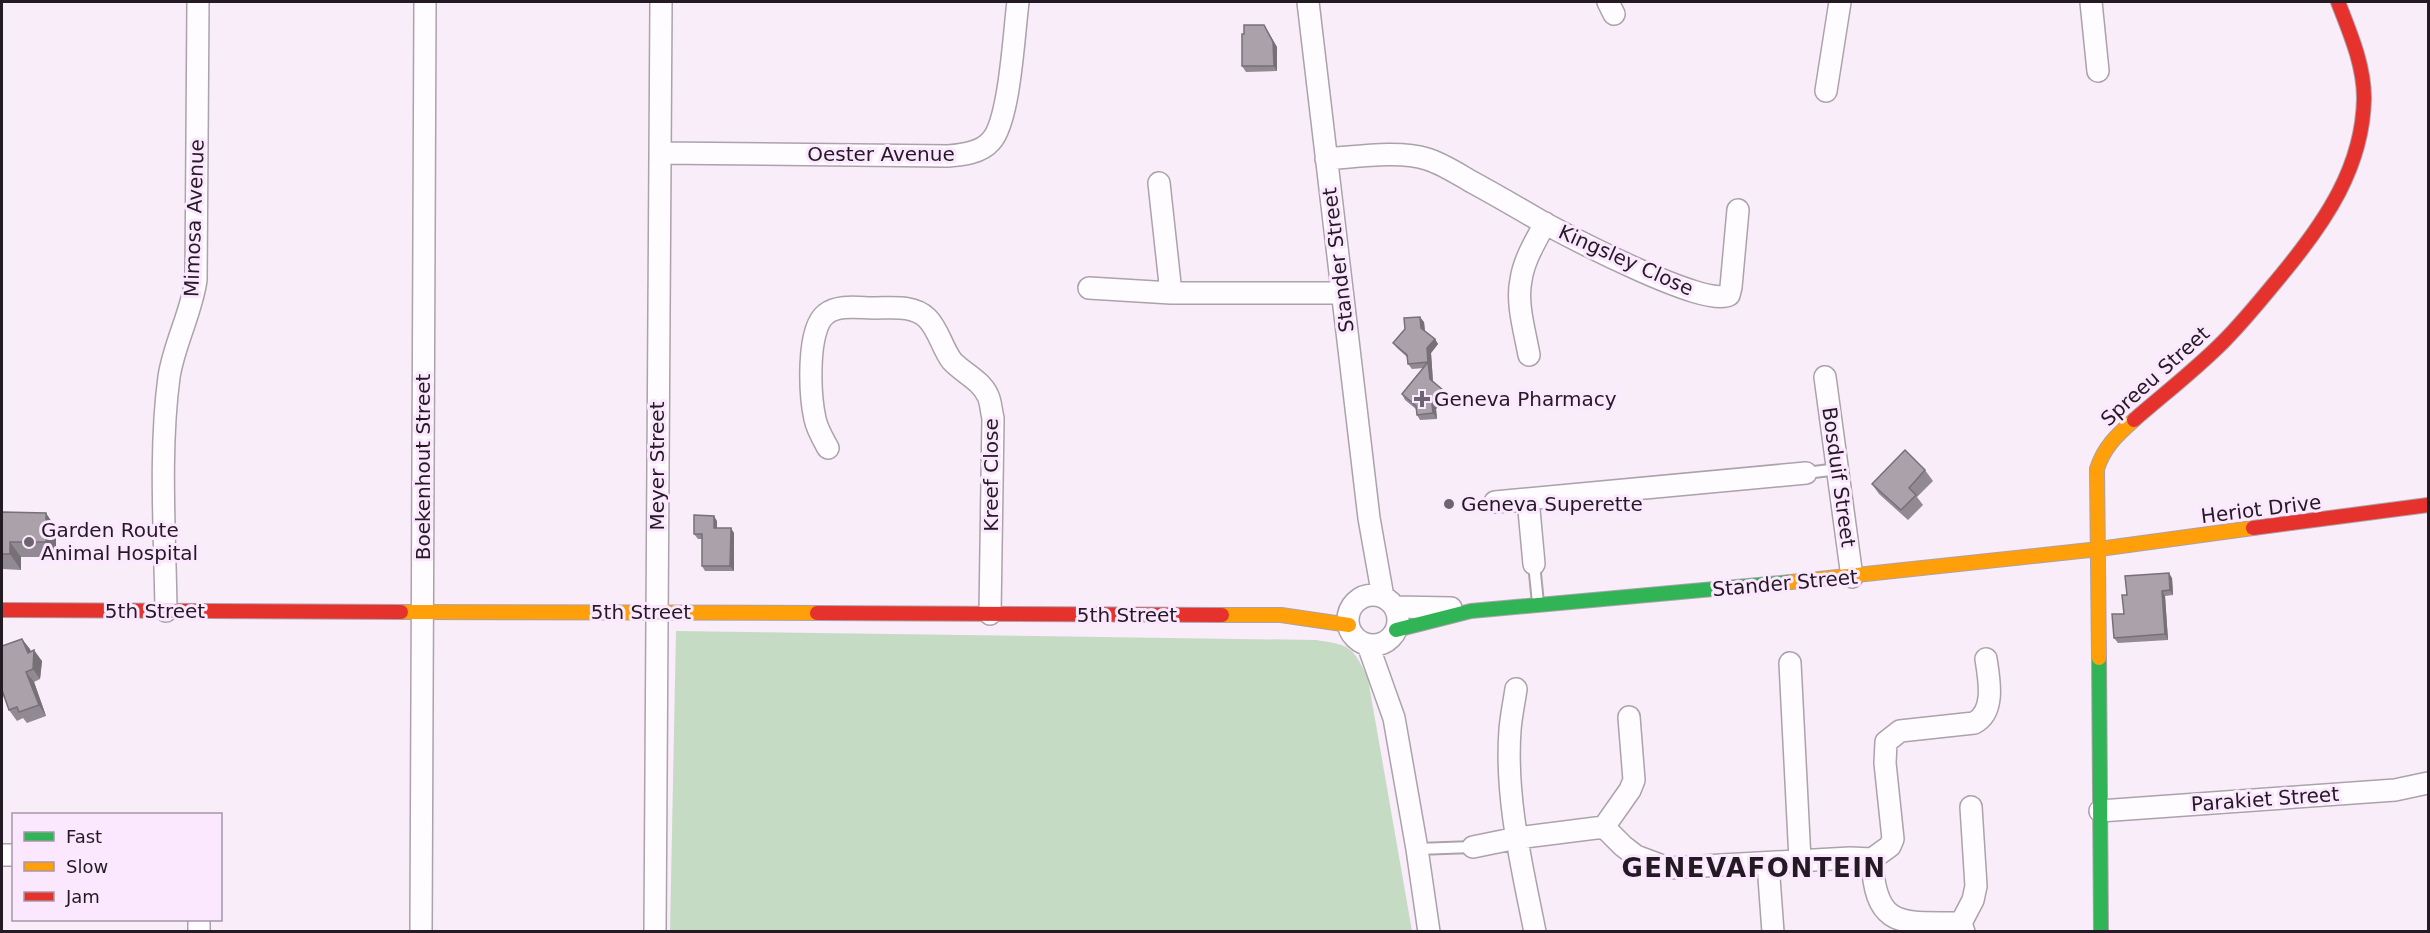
<svg xmlns="http://www.w3.org/2000/svg" width="2430" height="933" font-family="'DejaVu Sans',sans-serif">
<rect width="100%" height="100%" fill="#f8edf9"/>
<!-- green -->
<path fill="#c6dbc4" d="M676,631L1316,640C1351,645 1353,647 1368,679L1412,931H670Z"/>
<g fill="none" stroke-linecap="round" stroke-linejoin="round">
<defs>
<path id="lane" d="M1806,473L1838,469
M1534,564L1538,603
M1417,849L1473,847"/>
<path id="street" d="M1308,2L1369,518L1383,597
M1608,2L1614,14
M2091,2L2098,71
M1826,91L1840,2
M660,153L948,156C962,155 981,153 991,141C1010,121 1014,31 1018,2
M1326,159C1356,157 1399,150 1427,159C1443,164 1458,174 1472,182C1496,195 1520,209 1544,223C1570,237 1707,309 1729,295L1731,287L1738,210
M1159,183L1171,293
M1089,288L1171,293H1342
M1529,355C1525,332 1516,303 1521,280C1524,259 1536,241 1545,223
M1825,377L1852,577
M828,448C823,439 817,429 815,419C810,396 806,329 826,314C838,304 860,308 875,308C893,308 913,305 927,318C939,330 942,348 952,361C963,373 981,380 988,396C991,402 991,411 993,418L990,614
M1528,499L1534,564
M1495,502L1806,473
M1348 620a25 25 0 1 1 50 0a25 25 0 1 1-50 0Z
M1395,607L1451,608
M166,611C165,536 159,451 169,377C174,344 191,314 196,280L198,2
M1368,645L1394,718L1417,849L1429,932
M1790,663L1800,860
M1516,689C1514,703 1511,716 1510,730C1505,798 1522,866 1535,932
M2100,811L2395,790L2428,783
M1604,827L1630,790L1634,780L1629,717
M1473,847L1517,838L1604,827L1623,846L1636,856L1668,868L1850,858L1872,859C1875,931 1903,922 1961,923L1964,932
M2,855H14
M1872,859L1890,846L1893,839L1885,763L1886,742L1900,731L1974,723C1996,712 1989,679 1986,659
M1768,864L1773,932
M199,920V932
M1961,923L1973,900L1976,886L1971,807
M421,932L425,2
M655,932L661,2"/>
<path id="fast" d="M1396,630L1471,611L1791,582
M2099,658L2101,932"/>
<path id="slow" d="M1791,582L2099,549L2253,528
M401,612L817,613
M1222,615H1281L1349,625
M2099,658L2097,469C2104,447 2117,435 2134,420"/>
<path id="jam" d="M2134,420C2164,394 2195,370 2223,342C2245,320 2264,296 2283,273C2325,222 2363,167 2364,98C2364,65 2350,33 2338,2
M2253,528L2428,505
M2,610L401,612
M817,613L1222,615"/>
</defs>
<!-- lane casing -->
<use href="#lane" stroke="#aba2ac" stroke-width="14"/>
<!-- street casing -->
<use href="#street" stroke="#aba2ac" stroke-width="24"/>
<!-- fast casing -->
<use href="#fast" stroke="#aba2ac" stroke-width="16"/>
<!-- slow casing -->
<use href="#slow" stroke="#aba2ac" stroke-width="16"/>
<!-- jam casing -->
<use href="#jam" stroke="#aba2ac" stroke-width="16"/>
<!-- lane -->
<use href="#lane" stroke="#fefcfe" stroke-width="10"/>
<!-- street -->
<use href="#street" stroke="#fefcfe" stroke-width="21"/>
<!-- fast -->
<use href="#fast" stroke="#30b455" stroke-width="14"/>
<!-- slow -->
<use href="#slow" stroke="#ff9f0a" stroke-width="14"/>
<!-- jam -->
<use href="#jam" stroke="#e5322d" stroke-width="14"/>
</g>
<!-- wall -->
<path fill="#928a92" d="M1264,25L1277,47V71L1246,72L1242,66L1244,34Z
M1424,322L1425,331L1435,339L1438,344L1431,353L1433,382L1443,390L1447,396L1436,409L1437,419L1420,420L1417,415L1416,409L1405,400L1402,394L1424,368L1412,369L1408,364L1407,357L1397,348L1393,343Z
M1925,470L1933,481L1917,497L1923,505L1908,520L1879,494L1872,484Z
M2,512L56,528V557H21V570L2,569Z
M717,521V528L734,533V571H705L702,566V539H698L694,534Z
M2172,578L2173,595L2165,596L2168,640L2118,643L2114,638L2124,614L2127,595Z
M22,639L31,652L42,661L40,679L34,682L46,716L27,723L23,718L17,721L9,710L5,699L2,694V646Z"/>
<!-- shaded-wall -->
<path fill="#777177" d="M1264,25L1277,47V71L1274,66Z
M1420,317L1424,322L1425,333L1421,328Z
M1435,339L1438,344L1431,353L1432,367L1428,362L1427,348Z
M1428,362L1432,367L1433,384L1430,379Z
M1443,390L1447,396L1436,409L1437,419L1433,413L1432,404Z
M46,513L56,528V557L46,542Z
M714,516L717,521V533L714,528Z
M731,528L734,533V571L730,566Z
M10,542L21,557V570L10,554Z
M2169,573L2172,578L2173,595L2170,590Z
M2162,591L2165,596L2168,640L2165,634Z
M22,639L30,649L34,660V650L42,661L40,679L33,669Z
M26,672L34,682L46,716L39,705Z"/>
<!-- building -->
<path fill="#aaa1aa" stroke="#777177" stroke-width="1.5" d="M1244,25H1264L1273,42L1274,66H1242V34H1244Z
M1420,317L1421,328L1435,339L1427,348L1428,362L1408,364L1407,355L1393,343L1405,329L1404,318Z
M1428,362L1430,379L1443,390L1432,404L1433,413L1417,415L1416,406L1402,394Z
M1905,450L1925,470L1909,488L1916,495L1901,510L1872,484Z
M2,512L46,513V542H10V554H2Z
M694,515L714,516V528H731L730,566H702V534H694Z
M2169,573L2170,590L2162,591L2165,634L2114,638L2112,614H2124L2122,595H2127L2125,576Z
M22,639L28,653L34,650L33,669L26,672L39,705L19,712L17,707L9,710L2,690V646Z"/>
<!-- markers -->
<g fill="#6e646f" stroke="#fce8fe" stroke-width="2">
<path d="M1419 390h6v6h6v6h-6v6h-6v-6h-6v-6h6z"/>
<circle cx="1449" cy="504" r="6"/>
<circle cx="29" cy="542" r="6"/>
</g>
<g text-anchor="middle" stroke-width="6" stroke-linejoin="round" paint-order="stroke">
<!-- street labels -->
<g font-size="20" fill="#231a24" stroke="#fce8fe">
<text x="881" y="161">Oester Avenue</text>
<text transform="translate(194 218) rotate(-88)" y="7">Mimosa Avenue</text>
<text transform="translate(1338 260) rotate(-97)" y="7">Stander Street</text>
<text transform="translate(1626 260) rotate(24)" y="7">Kingsley Close</text>
<text transform="translate(2155 376) rotate(-42)" y="7">Spreeu Street</text>
<text transform="translate(657 466) rotate(-90)" y="7">Meyer Street</text>
<text transform="translate(423 467) rotate(-90)" y="7">Boekenhout Street</text>
<text transform="translate(991 475) rotate(-90)" y="7">Kreef Close</text>
<text transform="translate(1839 477) rotate(82)" y="7">Bosduif Street</text>
<text transform="translate(2261 509) rotate(-7)" y="7">Heriot Drive</text>
<text transform="translate(1785 583) rotate(-5)" y="7">Stander Street</text>
<text x="155" y="618">5th Street</text>
<text x="641" y="619">5th Street</text>
<text x="1127" y="622">5th Street</text>
<text transform="translate(2265 799) rotate(-4)" y="7">Parakiet Street</text>
</g>
<!-- poi labels -->
<g font-size="20" fill="#231a24" stroke="#fce8fe" text-anchor="start">
<text x="1434" y="406">Geneva Pharmacy</text>
<text x="1461" y="511">Geneva Superette</text>
<text x="41" y="537">Garden Route<tspan x="41" dy="23">Animal Hospital</tspan></text>
</g>
<!-- district labels -->
<g font-size="26" font-weight="bold" letter-spacing="1.5" fill="#231a24" stroke="#fce8fe">
<text x="1754" y="877">GENEVAFONTEIN</text>
</g>
</g>
<!-- border -->
<rect width="2430" height="933" fill="none" stroke="#231a24" stroke-width="6"/>
<!-- legend -->
<rect x="12" y="813" width="210" height="108" fill="#fce8fe" stroke="#a596a7" stroke-width="1.5"/>
<rect x="24" y="832" width="30" height="9" fill="#30b455" stroke="#a596a7" stroke-width="1.5"/>
<text x="66" y="843" font-size="18" fill="#231a24">Fast</text>
<rect x="24" y="862" width="30" height="9" fill="#ff9f0a" stroke="#a596a7" stroke-width="1.5"/>
<text x="66" y="873" font-size="18" fill="#231a24">Slow</text>
<rect x="24" y="892" width="30" height="9" fill="#e5322d" stroke="#a596a7" stroke-width="1.5"/>
<text x="66" y="903" font-size="18" fill="#231a24">Jam</text>
</svg>
